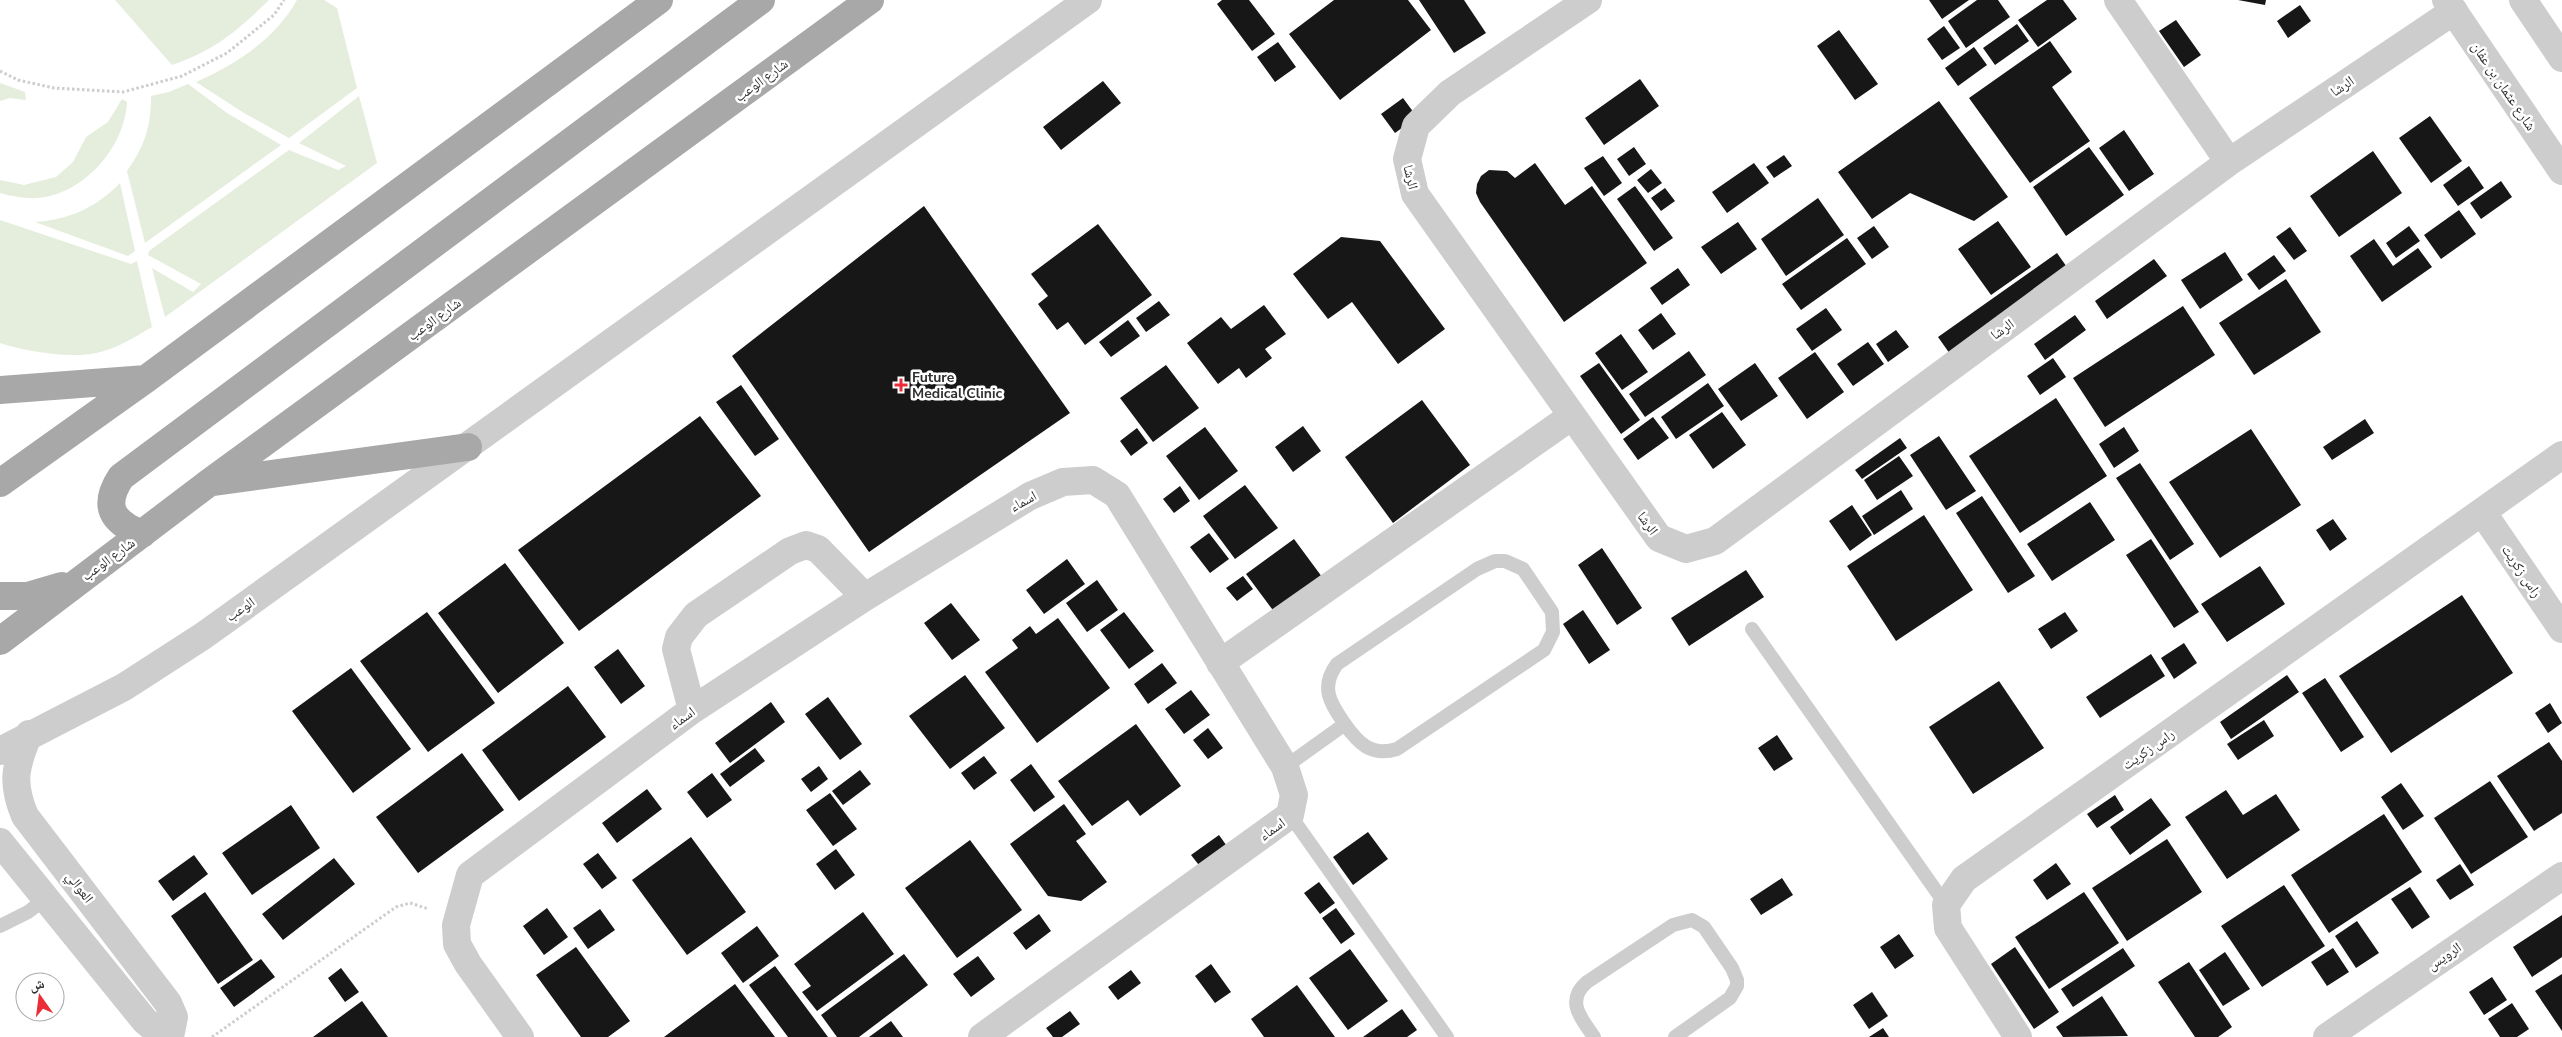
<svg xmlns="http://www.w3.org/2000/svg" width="2562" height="1037" font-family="'Nunito Sans','Noto Naskh Arabic',sans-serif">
<rect width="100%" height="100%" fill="#fff"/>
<!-- green -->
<path fill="#e5eddd" d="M115,0H269C237,31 215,50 172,65Z
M297,0H324L337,8L357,88L289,138L244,113L196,82C236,65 276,38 297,0Z
M0,83L25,92L26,100L10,98L0,101Z
M188,84L227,113L281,145L145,243L127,171C145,146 151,126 151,96L169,92Z
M359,96L377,163L165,317L152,268L193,292L201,284L148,255L149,251L289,150L338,170L346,166L299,143Z
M122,99L127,102C125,147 84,194 38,198C26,199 11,196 0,193V180L24,185L56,177L73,162L86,137L108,122Z
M120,183L135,251L128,256L35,222C68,220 96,208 120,183Z
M0,220L131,264L137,261L152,327C133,338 116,349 96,353C71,359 24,351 0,343Z"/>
<!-- building -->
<path fill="#171717" d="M1222,0H1249L1275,34L1252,51L1217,4Z
M1334,0H1408L1431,30L1340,100L1289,34Z
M1419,0H1464L1486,33L1454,53Z
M1929,0H1969L1942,19Z
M1977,0H1998L2010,17L1966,48L1948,21Z
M2047,0H2063L2077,19L2038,47L2018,20Z
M2238,0H2266L2265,5Z
M2300,5L2311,21L2288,38L2277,21Z
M2176,20L2201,55L2184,67L2159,31Z
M2017,24L2029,41L1995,65L1983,48Z
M1944,26L1960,48L1942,60L1927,39Z
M1839,30L1878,84L1855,100L1817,46Z
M2050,41L2072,72L2052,87L2090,141L2030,183L1969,98Z
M1278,42L1296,67L1275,82L1257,57Z
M1974,47L1987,65L1958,86L1945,68Z
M1640,79L1659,106L1604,145L1585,118Z
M1103,81L1121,103L1061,150L1043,127Z
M1403,98L1417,117L1395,133L1381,114Z
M1939,101L2008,197L1974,221L1910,193L1872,219L1838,172Z
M2430,116L2462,161L2431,183L2399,138Z
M2124,130L2154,174L2129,191L2099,148Z
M1634,147L1646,164L1629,176L1617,159Z
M2089,147L2124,195L2066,236L2033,187Z
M2373,151L2402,193L2339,237L2310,196Z
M1784,155L1792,166L1774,178L1766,167Z
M1603,156L1622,183L1604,196L1584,168Z
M1535,163L1565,205L1592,186L1647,263L1564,322L1480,202L1476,193L1477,184L1481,176L1489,170L1507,171L1515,178Z
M1754,163L1769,183L1727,213L1712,192Z
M2469,166L2484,188L2458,206L2443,185Z
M1651,169L1662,183L1648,193L1637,180Z
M2501,181L2512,197L2481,219L2470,203Z
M1635,186L1673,238L1654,251L1617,199Z
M1665,188L1675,201L1661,211L1651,198Z
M1818,198L1844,235L1786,276L1761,239Z
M924,206L1070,413L869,552L732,356Z
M2459,210L2476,234L2441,259L2424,235Z
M1998,221L2031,267L1991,295L1958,249Z
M1738,222L1757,249L1721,274L1701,247Z
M1098,224L1152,295L1085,345L1068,322L1057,330L1038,304L1048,296L1031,274Z
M1874,226L1889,247L1872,259L1857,238Z
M2409,226L2420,241L2396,258L2386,243Z
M2290,227L2307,251L2294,260L2276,237Z
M1341,237L1380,241L1445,329L1398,364L1352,302L1328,319L1293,274Z
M1847,238L1866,264L1801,310L1782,284Z
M2374,239L2393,266L2418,248L2432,267L2382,302L2350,256Z
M2225,252L2243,280L2200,309L2181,280Z
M2057,253L2069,270L1950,354L1938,337Z
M2274,255L2286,271L2259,290L2247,274Z
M2154,259L2167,276L2107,319L2095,301Z
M1678,268L1690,285L1662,305L1650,288Z
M2286,279L2321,332L2254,375L2219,323Z
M1159,301L1170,315L1146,332L1136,318Z
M1264,305L1286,334L1265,349L1272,358L1246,378L1239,368L1218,384L1187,343L1221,317L1231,329Z
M2183,306L2215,355L2105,427L2073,378Z
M1826,308L1842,330L1812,351L1796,329Z
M1661,313L1676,334L1653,350L1638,330Z
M2075,315L2086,330L2045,360L2034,344Z
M1128,320L1140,336L1111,357L1099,342Z
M1896,330L1909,347L1888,362L1876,344Z
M1621,334L1648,372L1622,390L1595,353Z
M1868,342L1884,364L1853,386L1837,364Z
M1689,351L1706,375L1645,417L1629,394Z
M1815,352L1844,392L1807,419L1778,378Z
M2053,358L2066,377L2040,395L2027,376Z
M1599,363L1640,420L1621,434L1580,376Z
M1755,363L1778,396L1741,421L1718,389Z
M1166,365L1199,408L1153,442L1120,398Z
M1708,383L1724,406L1676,439L1661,417Z
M741,385L779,439L755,456L716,402Z
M2056,398L2107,476L2020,533L1969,456Z
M1422,400L1470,465L1393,523L1345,457Z
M1722,412L1746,445L1713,469L1689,435Z
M700,416L761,496L579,631L518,550Z
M1653,417L1669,438L1638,460L1623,439Z
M2365,419L2374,433L2332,460L2323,447Z
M1303,426L1321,451L1293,472L1275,447Z
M1205,427L1238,471L1199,500L1166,456Z
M2124,427L2139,451L2114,468L2099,444Z
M1137,428L1148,443L1131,456L1120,441Z
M2251,429L2301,505L2220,558L2169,482Z
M1939,436L1976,491L1946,510L1910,455Z
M1900,438L1907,448L1862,479L1855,470Z
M1899,456L1913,476L1877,500L1864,480Z
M2140,463L2194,544L2170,560L2116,478Z
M1245,485L1278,528L1235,559L1203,516Z
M1180,486L1190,501L1174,513L1163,499Z
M1901,490L1913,509L1874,535L1862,516Z
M1982,496L2035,576L2008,593L1956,513Z
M2090,502L2115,540L2052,581L2027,544Z
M1852,505L1872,535L1850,551L1829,521Z
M1924,515L1973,590L1896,641L1847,566Z
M2333,519L2347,539L2330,551L2316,530Z
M1209,533L1229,559L1210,573L1190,547Z
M1294,539L1325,581L1278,617L1246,574Z
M2151,539L2199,612L2174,628L2126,555Z
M1602,548L1642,608L1617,625L1578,565Z
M1067,559L1085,584L1044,614L1026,590Z
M505,563L564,643L498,693L438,613Z
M2260,566L2285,604L2227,642L2201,604Z
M1746,570L1764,597L1689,646L1671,618Z
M1243,576L1253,589L1237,601L1226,588Z
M1097,580L1118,610L1087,632L1066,603Z
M2462,595L2513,673L2391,753L2339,676Z
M951,603L980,640L952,660L924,623Z
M1583,610L1610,650L1589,664L1563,624Z
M427,612L495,703L428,752L360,661Z
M1124,612L1154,651L1129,669L1100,630Z
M2065,612L2078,631L2051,649L2038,629Z
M1058,618L1110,688L1037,743L985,672L1018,648L1012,640L1030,626L1036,634Z
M2184,643L2197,663L2174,679L2161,658Z
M618,649L645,686L621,704L594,667Z
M2151,654L2165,676L2100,718L2086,697Z
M1162,663L1177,683L1148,704L1134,684Z
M351,668L411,749L353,793L292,711Z
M965,675L1005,728L950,769L909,716Z
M2287,675L2299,692L2231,739L2220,722Z
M2325,678L2364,737L2341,752L2302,693Z
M1999,681L2044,748L1973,794L1929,727Z
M568,686L606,737L519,801L482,750Z
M1191,690L1210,715L1184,734L1165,709Z
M828,697L862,744L840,760L805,714Z
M771,702L785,722L730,763L715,743Z
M2550,703L2562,723L2548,733L2535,713Z
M2264,720L2274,736L2238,760L2227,744Z
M1136,724L1181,786L1140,816L1128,800L1092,826L1058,781Z
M1208,728L1223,748L1208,759L1193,740Z
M1777,735L1793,759L1774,771L1758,748Z
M2549,742L2562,761V813L2534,831L2497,776Z
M755,748L765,761L730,787L720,774Z
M462,753L504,810L418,873L376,817Z
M984,756L997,773L974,790L961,773Z
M1031,764L1055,797L1034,812L1010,780Z
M819,766L828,779L811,792L801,779Z
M860,770L871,784L843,805L832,791Z
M712,773L732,800L707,818L687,792Z
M2490,781L2528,837L2471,874L2434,818Z
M2401,783L2424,816L2403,830L2381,797Z
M647,789L662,809L617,843L602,823Z
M2226,790L2243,815L2276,794L2300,830L2227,879L2185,817Z
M830,793L857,829L833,846L806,810Z
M2115,795L2124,810L2097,828L2087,814Z
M2151,798L2171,825L2130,855L2110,827Z
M1064,804L1086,834L1076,841L1107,882L1081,901L1048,896L1010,844Z
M291,805L320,848L252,895L222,853Z
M2384,814L2422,872L2329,933L2291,875Z
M1368,832L1388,859L1353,885L1333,857Z
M1219,835L1229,849L1202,869L1191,855Z
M691,837L746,912L687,955L632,880Z
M2167,839L2202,892L2127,941L2092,888Z
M970,840L1022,910L957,958L905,888Z
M836,849L855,875L835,890L816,864Z
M598,853L617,878L602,889L583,864Z
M194,855L208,874L173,901L158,881Z
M334,858L355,884L283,940L262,914Z
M2056,863L2071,884L2047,900L2033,880Z
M2460,864L2474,885L2450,900L2436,880Z
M1782,878L1793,895L1761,915L1750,899Z
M1319,882L1335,903L1320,914L1304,893Z
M2284,885L2325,946L2262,987L2221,926Z
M2410,887L2430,917L2412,929L2391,899Z
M205,892L253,960L218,984L171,916Z
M2084,892L2119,943L2049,989L2015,937Z
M547,908L568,937L544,955L523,926Z
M1336,908L1355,934L1341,944L1322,918Z
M600,909L615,930L588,949L573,928Z
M863,912L894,954L817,1011L802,992L811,986L794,964Z
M1039,914L1051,931L1026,950L1013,933Z
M2562,915V957L2532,977L2513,947Z
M2357,921L2379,953L2356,968L2335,936Z
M757,926L779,956L743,983L721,953Z
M1899,934L1914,956L1895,969L1880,947Z
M576,947L630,1021L608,1037H581L536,975Z
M2015,947L2059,1012L2034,1029L1991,964Z
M2123,948L2135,966L2073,1007L2061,989Z
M2333,948L2349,972L2327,986L2311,962Z
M1350,949L1388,1001L1348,1030L1309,978Z
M2225,952L2250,989L2223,1006L2199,970Z
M904,954L928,985L859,1037H837L821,1015Z
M978,956L995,979L971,997L953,974Z
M261,959L275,977L234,1007L220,988Z
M2189,962L2232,1027L2218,1037H2195L2158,982Z
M1211,964L1231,992L1215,1003L1195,976Z
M775,966L828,1037H788L749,985Z
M341,968L359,992L345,1002L328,978Z
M1131,970L1141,983L1118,1000L1108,987Z
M2562,974V1031L2535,991Z
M2492,977L2507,1000L2484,1015L2469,992Z
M735,984L775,1037H664Z
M1297,985L1335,1037H1264L1251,1019Z
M1872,992L1888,1016L1869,1029L1853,1005Z
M2102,996L2128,1036L2063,1037L2056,1027Z
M362,1001L388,1037H313Z
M2512,1003L2529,1029L2517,1037H2500L2488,1019Z
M1402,1009L1417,1030L1407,1037H1363Z
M1070,1011L1080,1024L1062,1037H1053L1046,1028Z
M891,1021L903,1037H869Z
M1883,1028L1889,1037H1869Z"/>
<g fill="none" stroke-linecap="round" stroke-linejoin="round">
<!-- path -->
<path stroke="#cdcdcd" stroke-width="3" stroke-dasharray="2.5 2.5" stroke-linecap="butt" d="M0,71L18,80L54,88L123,92L182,76L227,53L274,15L284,0
M212,1037L396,907L410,903L429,909"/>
<!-- service -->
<path stroke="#cdcdcd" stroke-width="14" d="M1495,561H1505L1523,569L1552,612L1553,632L1544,650L1397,749C1371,757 1358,743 1344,723C1330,703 1320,687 1337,664L1477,569Z
M1752,629L1946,905
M1285,767L1345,724
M1290,815L1447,1037
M0,926L28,912L45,899
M1594,1037C1581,1018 1565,1001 1587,982L1673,925L1692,920L1704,927L1732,968L1737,980V986L1730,998L1675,1037"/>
<!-- minor -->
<path stroke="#cdcdcd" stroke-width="28" d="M1588,0L1450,93L1416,126L1407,159L1415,194L1659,538L1686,549L1715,541L2229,162L2454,11
M2118,0L2229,162
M2483,513L2562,629
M1220,663L1572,416
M692,710L676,649L679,637L696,615L790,551L806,545L818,549L865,597
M29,734C15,766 11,783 25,816L168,1003L174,1017L171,1032
M0,751L124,687L203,636L1088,0
M0,842L145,1021L156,1030L171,1032
M520,1037L468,964L457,944L456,925L470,875L692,710L865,597L1030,496L1063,482L1093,480L1117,495L1285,767L1294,795L1290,815L982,1037
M2018,1037L1948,928L1946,905L1964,879L2562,455
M2327,1037L2562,876"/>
<!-- tertiary -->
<path stroke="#cdcdcd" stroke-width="28" d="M2446,0L2562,171
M2523,0L2562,58"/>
<!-- primary -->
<path stroke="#a8a8a8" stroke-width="28" d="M0,390L146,379
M214,482L468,447
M0,483L146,379L659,0
M142,534C112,522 102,506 121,477L761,0
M0,596H28L62,586
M0,641L210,482L870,0"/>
</g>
<!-- markers -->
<path fill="#ea2e38" stroke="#fff" stroke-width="2" d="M898.5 377.5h5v5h5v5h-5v5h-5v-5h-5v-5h5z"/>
<g text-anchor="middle" stroke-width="5" stroke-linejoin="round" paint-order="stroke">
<!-- street labels -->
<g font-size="14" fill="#303030" stroke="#fff">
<text transform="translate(761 80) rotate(-36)" y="5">شارع الوعب</text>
<text transform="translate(2342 86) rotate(-34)" y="5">الرشا</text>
<text transform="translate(2504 86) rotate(56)" y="5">شارع عثمان بن عفان</text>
<text transform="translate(1411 177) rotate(76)" y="5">الرشا</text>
<text transform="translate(434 319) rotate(-36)" y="5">شارع الوعب</text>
<text transform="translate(2002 329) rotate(-36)" y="5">الرشا</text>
<text transform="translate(1023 501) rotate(-29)" y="5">اسماء</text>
<text transform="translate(1648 523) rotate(54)" y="5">الرشا</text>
<text transform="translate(108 559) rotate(-36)" y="5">شارع الوعب</text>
<text transform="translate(2522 571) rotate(56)" y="5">راس زكريت</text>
<text transform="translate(240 609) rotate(-35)" y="5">الوعب</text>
<text transform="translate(682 718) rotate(-36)" y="5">اسماء</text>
<text transform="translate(2148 749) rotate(-35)" y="5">راس زكريت</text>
<text transform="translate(1272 829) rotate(-36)" y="5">اسماء</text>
<text transform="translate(80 887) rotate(53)" y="5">العوالي</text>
<text transform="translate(2444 956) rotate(-34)" y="5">الرويس</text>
</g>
<!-- poi labels -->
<g font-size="14" font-weight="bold" fill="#303030" stroke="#fff" text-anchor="start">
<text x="912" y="382">Future<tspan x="912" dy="16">Medical Clinic</tspan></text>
</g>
</g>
<!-- north arrow -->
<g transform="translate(40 997) rotate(346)"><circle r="24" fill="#ffffff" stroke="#acacac"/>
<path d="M0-4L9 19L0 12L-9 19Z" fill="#ea2e38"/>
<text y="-8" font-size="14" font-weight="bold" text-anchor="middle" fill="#303030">ش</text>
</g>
</svg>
